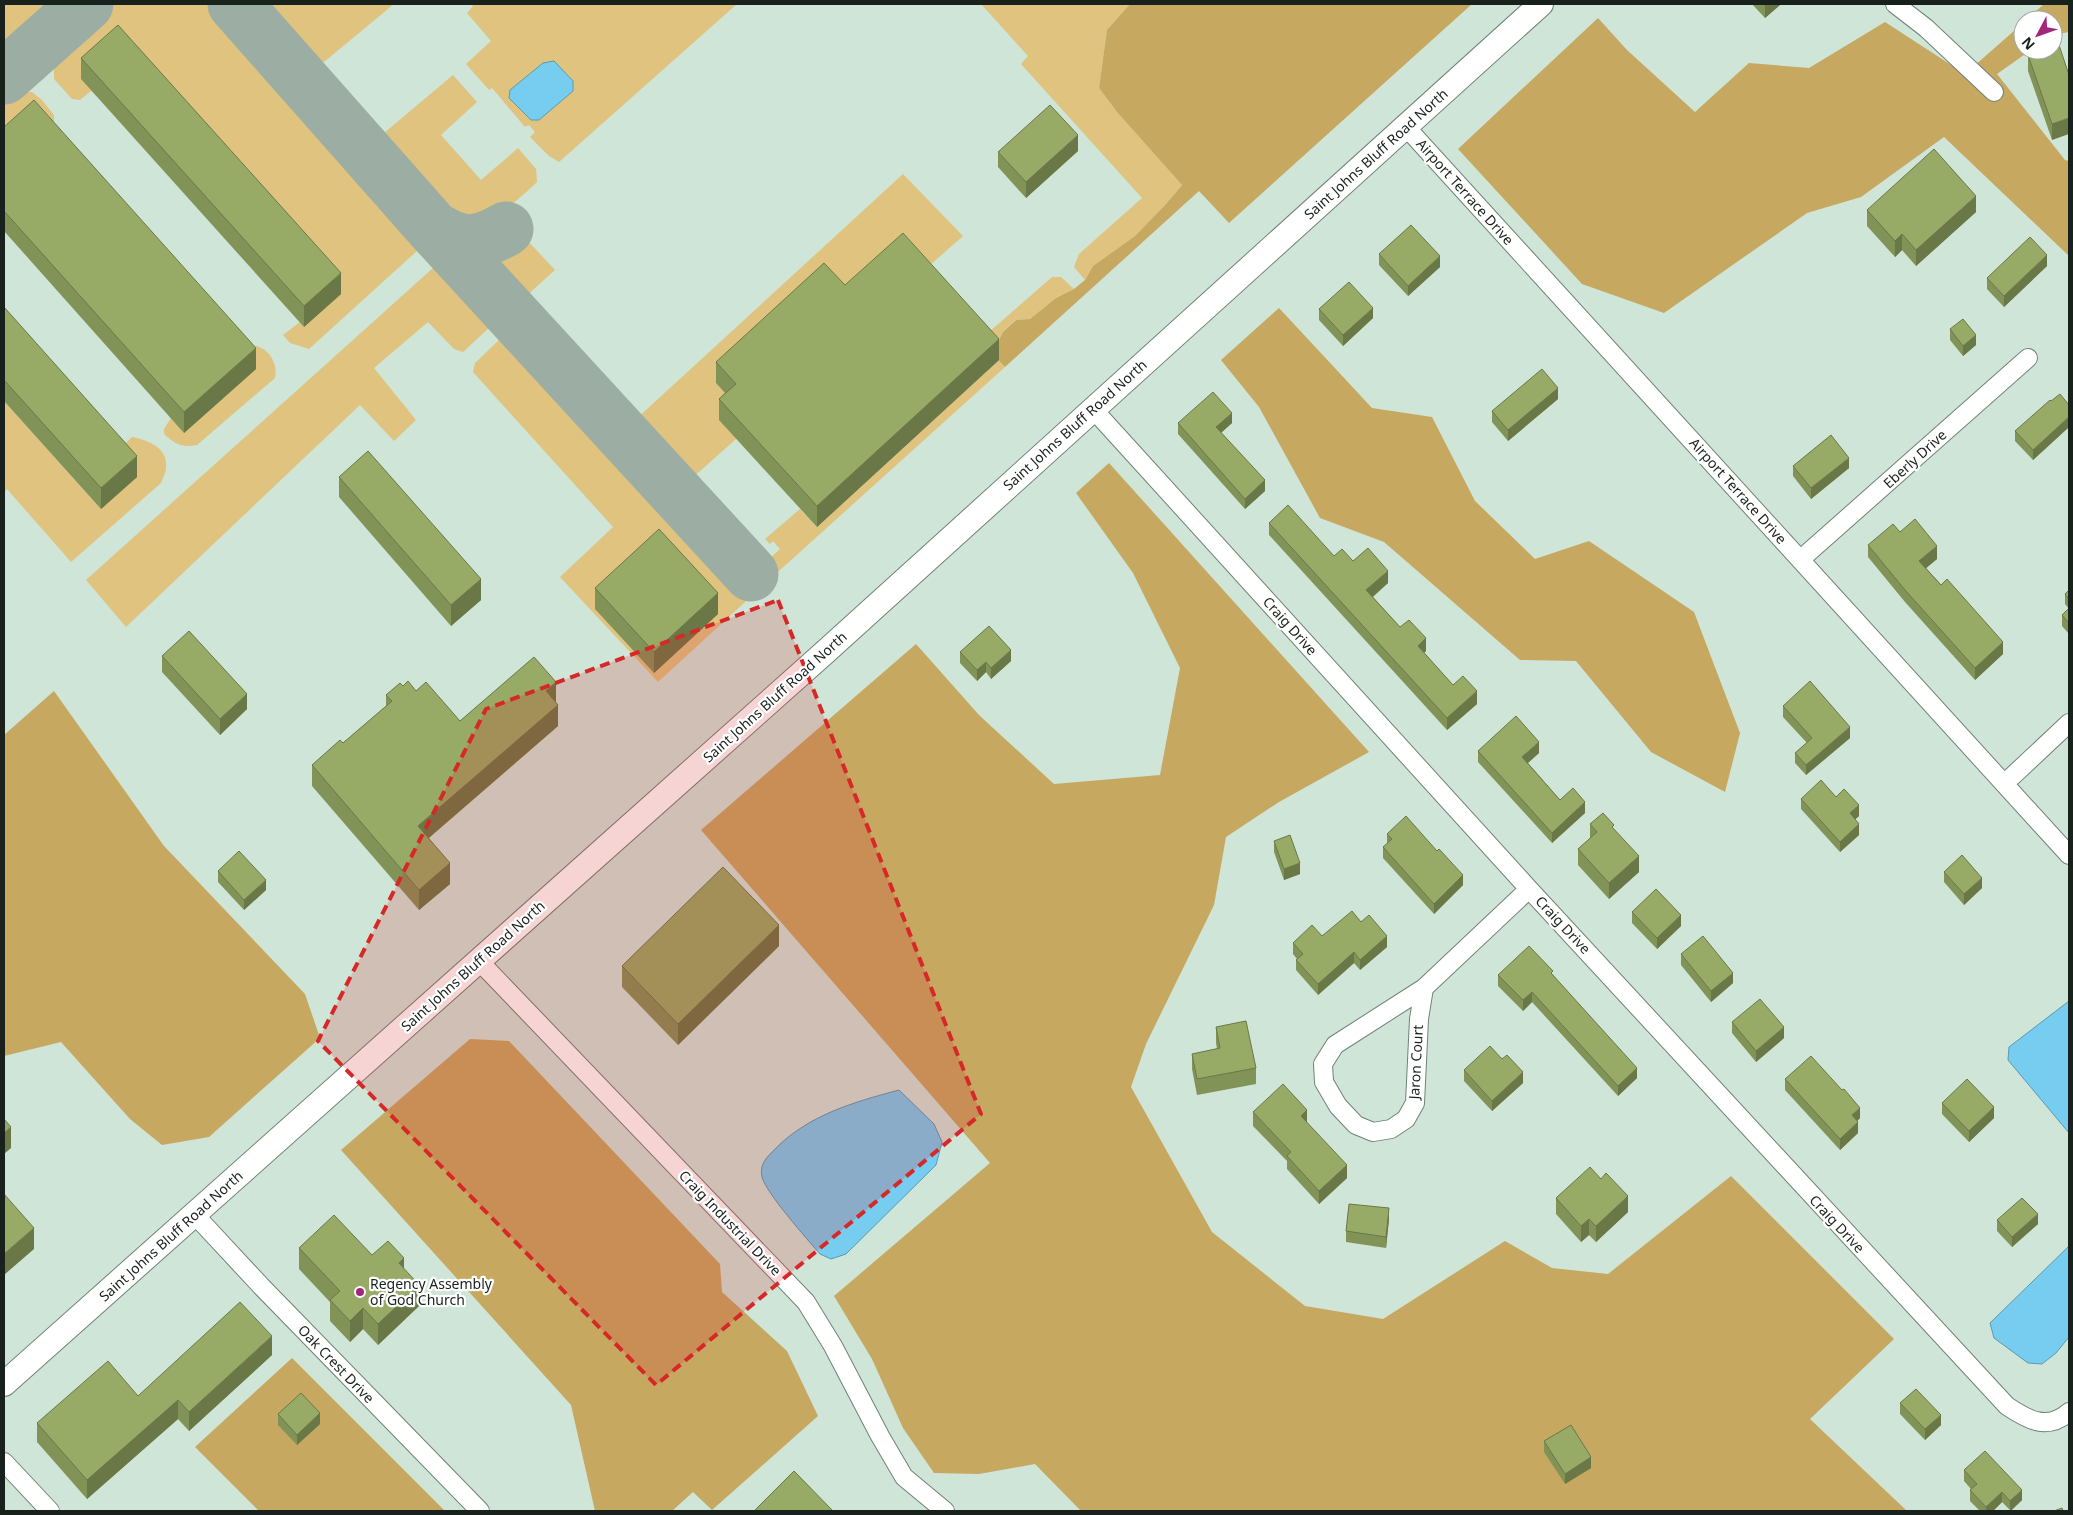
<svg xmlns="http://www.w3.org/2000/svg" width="2073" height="1515" font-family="'Noto Sans',sans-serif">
<rect width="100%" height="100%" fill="#cfe5d7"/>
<!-- green -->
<path fill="#dfc37f" d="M4,4H62L4,55Z
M111,4H209L421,242L418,250L309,349L290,343L283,335L300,322L304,327L340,293L91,91L80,100L72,99L54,79V63L57,51Z
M257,4H394L324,62L307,60Z
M471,4H737L559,162L549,156L530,137L535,132L529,125L525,127L492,88L489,90L466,64L491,41L467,13L473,6Z
M981,4H1130L1107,30L1099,88L1117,112L1182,185L1166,204L1135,236L1093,266L1085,280L1074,267L1079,254L1142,198L1021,64L1028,56Z
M453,75L477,102L441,135L481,180L518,148L536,169L537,182C508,209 480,236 440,213L385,149L384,133Z
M15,92H32L42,100L54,115V124L4,148V99Z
M903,174L963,236L921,273L716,383L736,405V439L690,480L634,421Z
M520,239H526L555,270L524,298L520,297L492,267Z
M446,267L491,316V326L463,352L454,349L428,322L374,368L416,420L394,441L360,405L126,627L86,580L433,268Z
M1052,277H1061L1074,289L1056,298L1030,319L1015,320L1003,332L998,342L981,339Z
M513,339L730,575L738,574L756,592L658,682L560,577L613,527L473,372L475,363L499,340Z
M256,346C270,349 278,365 275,378L197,445C182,448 175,444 164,434V429L171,418Z
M999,360L1005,367L769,580L757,568L759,556L763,553L768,560L780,549L773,541L770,544L765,539L800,509L817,527Z
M4,401L101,509L115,453L132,437C148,440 168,448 166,467C166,472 163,478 161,483L71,562L7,489L4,492Z"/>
<!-- forest -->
<path fill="#c6a861" d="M1130,4H1472L1229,223L1199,191L1005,367L995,356L998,342L1003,332L1016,320L1030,319L1056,298L1074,289L1085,280L1093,266L1135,236L1166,204L1182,185L1117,112L1099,88L1107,30Z
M2044,4H2069V32L2053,35V20H2026Z
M1598,18L1627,50L1695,112L1749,63L1809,68L1885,22L1965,74L2023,23V50H2031L1997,74L2065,160L2069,161V256L1944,137L1861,197L1807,213L1664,313L1582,284L1458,149Z
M1279,308L1372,408L1432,417L1475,501L1535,559L1589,541L1694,612L1740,733L1725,792L1651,752L1576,661L1520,660L1384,542L1320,518L1259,407L1221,360Z
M1109,463L1369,752L1279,802L1226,837L1214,905L1146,1044L1131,1087L1212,1232L1305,1306L1383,1319L1505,1241L1552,1268L1608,1274L1731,1176L1894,1339L1810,1419L1907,1511H1081L1035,1464L979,1474L934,1473L903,1428L872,1359L834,1296L990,1163L701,830L916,644L979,715L1054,784L1160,775L1180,668L1133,573L1076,493Z
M54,691L164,846L305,994L320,1038L209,1137L162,1145L130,1119L61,1042L4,1056V735Z
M470,1039L509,1041L720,1264L722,1292L787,1351L818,1416L712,1510L693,1492L672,1511H595L571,1405L341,1150Z
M292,1358L445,1511H259L195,1447Z"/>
<!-- water -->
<path fill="#77cdf0" stroke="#5b99b0" d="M554,61L573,81V91L539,120H531L509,98L510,90L543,63Z
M2069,1001V1133L2008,1060L2009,1047Z
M899,1090L934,1124L942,1142L936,1165L846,1254L831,1259L820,1254C807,1239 766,1193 762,1177C759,1164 767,1157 776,1148C809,1115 854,1102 899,1090Z
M2069,1246V1337L2056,1353L2042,1364L2028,1363L1994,1338L1990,1323Z"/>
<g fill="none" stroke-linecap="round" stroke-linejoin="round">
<!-- taxiway -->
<path stroke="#9caea3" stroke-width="55" d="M235,4L433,228L751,574
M4,77L86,4
M433,228C462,246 477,246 506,229"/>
<defs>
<path id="minor" d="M1895,4L1926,28L1994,92
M1406,127L2069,855
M1093,409L1529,889L2007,1406C2028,1420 2047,1431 2069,1412
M1801,559L2028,358
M2004,784L2069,723
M479,961L806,1302L833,1346L880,1436L904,1477L945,1511
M1424,988L1419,1019L1415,1103L1406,1119L1391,1129L1373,1132L1356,1125L1338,1106L1324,1082L1323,1064L1335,1045L1424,988L1529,889
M195,1215L261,1286L480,1511
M4,1462L50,1511"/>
<path id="secondary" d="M4,1384L823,654L1541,4"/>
</defs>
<!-- minor casing -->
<use href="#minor" stroke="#6f8376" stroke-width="20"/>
<!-- secondary casing -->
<use href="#secondary" stroke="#6f8376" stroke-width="26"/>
<!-- minor -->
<use href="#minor" stroke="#fff" stroke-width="18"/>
<!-- secondary -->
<use href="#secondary" stroke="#fff" stroke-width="24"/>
</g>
<!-- wall -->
<path fill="#829358" d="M1752,4H1781L1765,18Z
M2028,55L2069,75L2052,140L2028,71Z
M81,58L341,294L304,327L81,79Z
M4,127L256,369L184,433L4,231Z
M1078,151L1026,198L998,167V152Z
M1867,210L1976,212L1916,266L1902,250L1895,257L1867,226Z
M1379,254L1440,267L1408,296L1379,265Z
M2047,266L2004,307L1987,289V278Z
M845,285L999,360L817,527L719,420V399L725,393L716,383V362Z
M4,307L137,477L101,509L4,401Z
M1319,309L1373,318L1343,346L1319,320Z
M1950,329L1976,345L1963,356L1950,340Z
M1558,399L1508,441L1492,422V411Z
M2051,401L2069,405V427L2033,460L2015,441V431Z
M1178,423H1232L1221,433L1265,491L1245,509L1178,434Z
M1793,466L1849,468L1811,499L1793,476Z
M339,477L481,600L451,626L339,497Z
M1269,523L1334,556L1353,561L1388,583L1373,597L1400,627L1426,651L1424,653L1453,685L1477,704L1447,730L1269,535Z
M1900,532L1937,559L1926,568L2003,654L1975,680L1905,602L1868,557V545Z
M595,588L718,614L654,673L595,609Z
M2069,590V634L2062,626V615L2069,609L2065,604V594Z
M960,652L1011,661L991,679L986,672L977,681L960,663Z
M162,656L247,709L220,735L162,672Z
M403,686L416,691L460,721L556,702L558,726L429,838L450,884L419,910L312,786V765L343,743L386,706V695Z
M1783,706L1850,738L1806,775L1795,763V753L1807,743L1783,717Z
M1478,751L1539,753L1528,763L1560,800L1585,813L1552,843L1478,762Z
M1836,797L1859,816L1855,819L1859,835L1840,852L1801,809V799Z
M1590,824L1614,829L1639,872L1609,899L1578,865V849L1590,838Z
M1387,834L1463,885L1434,914L1383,858V847L1387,844Z
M1274,841L1300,874L1284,880L1274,852Z
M218,871L266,890L244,910L218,882Z
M1944,872L1982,888L1964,905L1944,882Z
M1632,912L1681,926L1657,949L1632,923Z
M1361,922L1387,947L1360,970L1354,963L1318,995L1296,970V960L1297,959L1293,954V943L1322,936Z
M779,946L678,1045L622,987V966Z
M1681,954L1733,983L1711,1002L1681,965Z
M1498,975H1553L1637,1078L1618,1096L1532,1002L1523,1011L1498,986Z
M1732,1022L1784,1038L1756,1062L1732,1033Z
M1216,1027L1256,1068V1084L1197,1095L1192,1069V1054L1217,1049L1216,1043Z
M1464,1070L1523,1083L1492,1111L1464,1081Z
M1785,1079L1860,1118L1857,1121L1858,1133L1840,1150L1785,1090Z
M1942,1103L1994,1118L1969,1142L1942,1114Z
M1253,1112L1307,1122L1347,1178L1319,1204L1287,1169V1161L1253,1126Z
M1556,1198L1628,1212L1596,1242L1589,1235L1581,1242L1556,1214Z
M1389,1219L1386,1248L1346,1242V1231Z
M1997,1220L2038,1224L2012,1247L1997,1231Z
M299,1248L372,1255L404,1269L419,1306L378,1345L363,1329L350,1342L330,1321V1302L299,1269Z
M272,1355L189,1431L178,1419L87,1499L37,1442V1423L138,1396Z
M1900,1403L1941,1425L1925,1440L1900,1414Z
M278,1414L320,1424L297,1445L278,1425Z
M1544,1441L1591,1468L1565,1484L1544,1452Z
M1964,1470L2022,1500L2011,1511L2002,1502L1993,1511H1980L1970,1501V1490L1971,1489L1964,1481Z"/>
<!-- shaded-wall -->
<path fill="#6a7847" d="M1765,4H1781L1765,18Z
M2069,118V134L2052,140V124Z
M1078,135V151L1026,198V182Z
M1976,196V212L1916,266V250Z
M1902,234V250L1895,257V241Z
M2047,255V266L2004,307V296Z
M1440,256V267L1408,296V286Z
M341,273V294L304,327V306Z
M1373,308V318L1343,346V335Z
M1976,335V345L1963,356V346Z
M999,339V360L817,527V506Z
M256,348V369L184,433V412Z
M1558,388V399L1508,441V430Z
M1232,413V423L1216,437V427Z
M2069,417V427L2033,460V450Z
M137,456V477L101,509V488Z
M1849,458V468L1811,499V488Z
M1265,480V491L1245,509V499Z
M1937,546V559L1919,574V561Z
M1388,571V583L1366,602V590Z
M481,579V600L451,626V605Z
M718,593V614L654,673V652Z
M1426,638V651L1418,658V646Z
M2003,642V654L1975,680V668Z
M1011,650V661L991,679V668Z
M986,662V672L977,681V670Z
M556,682V703L546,691Z
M1477,691V704L1447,730V718Z
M247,694V709L220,735V719Z
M558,705V726L418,847V826Z
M1850,727V738L1806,775V765Z
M1539,742V753L1522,768V757Z
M1585,802V813L1552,843V833Z
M1859,805V816L1850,824V813Z
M1859,824V835L1840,852V842Z
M1639,856V872L1609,899V883Z
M450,863V884L419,910V890Z
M1300,863V874L1284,880V869Z
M1463,875V885L1434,914V904Z
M1982,878V888L1964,905V894Z
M266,880V890L244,910V900Z
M1681,915V926L1657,949V938Z
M779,925V946L678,1045V1024Z
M1387,936V947L1360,970V960Z
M1354,952V963L1318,995V984Z
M1733,973V983L1711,1002V991Z
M1532,992V1002L1523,1011V1000Z
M1784,1027V1038L1756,1062V1051Z
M1637,1068V1078L1618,1096V1086Z
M1523,1072V1083L1492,1111V1101Z
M1994,1107V1118L1969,1142V1131Z
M1860,1108V1118L1852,1126V1115Z
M1307,1110V1124L1301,1116Z
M1858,1122V1133L1840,1150V1139Z
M11,1127V1148L4,1154V1133Z
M1347,1165V1178L1319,1204V1191Z
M1628,1196V1212L1596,1242V1226Z
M1389,1208V1219L1386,1248V1237Z
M2038,1214V1224L2012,1247V1237Z
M1589,1219V1235L1581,1242V1226Z
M34,1228V1249L4,1275V1254Z
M404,1258V1279L399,1263Z
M419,1285V1306L378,1345V1324Z
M363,1308V1329L350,1342V1321Z
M272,1336V1355L189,1431V1412Z
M178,1400V1419L87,1499V1480Z
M320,1413V1424L297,1445V1435Z
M1941,1415V1425L1925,1440V1429Z
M1591,1457V1468L1565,1484V1474Z
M2022,1490V1500L2010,1511V1501Z
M2002,1492V1502L1993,1511H1986V1507Z"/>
<!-- building -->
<path fill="#97ab66" stroke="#6a7847" d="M118,25L341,273L304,306L81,58Z
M2059,45L2069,75V118L2052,124L2028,55L2043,50H2053V47Z
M34,100L256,348L184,412L4,211V127Z
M1050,105L1078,135L1026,182L998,152Z
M1934,149L1976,196L1916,250L1902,234L1895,241L1867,210Z
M1411,225L1440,256L1408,286L1379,254Z
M903,233L999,339L817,506L719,399L736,384L716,362L824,263L845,285Z
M2030,237L2047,255L2004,296L1987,278Z
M1349,282L1373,308L1343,335L1319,309Z
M4,307L137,456L101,488L4,380Z
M1963,319L1976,335L1963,346L1950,329Z
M1542,369L1558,388L1508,430L1492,411Z
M1213,392L1232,413L1216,427L1265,480L1245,499L1178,423Z
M2060,394L2069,405V417L2033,450L2015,431L2050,400L2051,401Z
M1831,435L1849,458L1811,488L1793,466Z
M368,451L481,579L451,605L339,477Z
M1288,505L1334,556L1342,549L1353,561L1368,548L1388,571L1366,590L1400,627L1409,620L1426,638L1418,646L1453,685L1463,676L1477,691L1447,718L1269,523Z
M1915,519L1937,546L1919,561L1941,585L1947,579L2003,642L1975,668L1905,590L1868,545L1893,524L1900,532Z
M659,529L718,593L654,652L595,588Z
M2069,590V599L2065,594Z
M2069,608V623L2062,615Z
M989,626L1011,650L991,668L986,662L977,670L960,652Z
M189,631L247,694L220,719L162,656Z
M534,657L556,682L546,691L558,705L418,826L450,863L419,890L312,765L340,740L343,743L392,701L386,695L400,683L403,686L408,681L416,691L426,682L460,721Z
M1810,681L1850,727L1806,765L1795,753L1812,738L1783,706Z
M1516,716L1539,742L1522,757L1560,800L1573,788L1585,802L1552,833L1478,751Z
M1821,780L1836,797L1844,789L1859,805L1850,813L1859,824L1840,842L1801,799Z
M1603,813L1614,825L1612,827L1639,856L1609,883L1578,849L1597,832L1590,824Z
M1406,816L1437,851L1439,849L1463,875L1434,904L1383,847L1392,839L1387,834Z
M1290,835L1300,863L1284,869L1274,841Z
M239,851L266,880L244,900L218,871Z
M1962,855L1982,878L1964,894L1944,872Z
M723,867L779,925L678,1024L622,966Z
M1656,889L1681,915L1657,938L1632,912Z
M1352,911L1361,922L1369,915L1387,936L1360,960L1354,952L1318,984L1296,960L1303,954L1293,943L1312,925L1322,936Z
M1703,936L1733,973L1711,991L1681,954Z
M1529,946L1553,971L1551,973L1637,1068L1618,1086L1532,992L1523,1000L1498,975Z
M1760,999L1784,1027L1756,1051L1732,1022Z
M1246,1021L1256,1068L1197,1079L1192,1054L1220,1048L1216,1027Z
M1490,1046L1502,1059L1507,1055L1523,1072L1492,1101L1464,1070Z
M1811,1056L1842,1090L1844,1089L1860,1108L1852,1115L1858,1122L1840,1139L1785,1079Z
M1967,1079L1994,1107L1969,1131L1942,1103Z
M1283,1084L1307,1110L1301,1116L1347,1165L1319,1191L1287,1156L1291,1152L1253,1112Z
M4,1119L11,1127L4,1133Z
M1590,1167L1601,1179L1606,1173L1628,1196L1596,1226L1589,1219L1581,1226L1556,1198Z
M4,1194L34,1228L4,1254Z
M2022,1198L2038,1214L2012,1237L1997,1220Z
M1349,1204L1389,1208L1386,1237L1346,1231Z
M334,1215L372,1255L388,1241L404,1258L399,1263L419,1285L378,1324L363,1308L350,1321L330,1300L340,1291L299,1248Z
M240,1302L272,1336L189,1412L178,1400L87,1480L37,1423L108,1361L138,1396Z
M1916,1389L1941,1415L1925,1429L1900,1403Z
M301,1393L320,1413L297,1435L278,1414Z
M1571,1425L1591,1457L1565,1474L1544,1441Z
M1985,1451L2022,1490L2010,1501L2002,1492L1986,1507L1970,1490L1977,1484L1964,1470Z
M794,1471L833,1511H754Z
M2062,1508L2063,1511H2054Z"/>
<!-- marked area -->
<path fill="#d62828" fill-opacity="0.2" stroke="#d62828" stroke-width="4" stroke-dasharray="10 6" stroke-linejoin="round" d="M778,600L981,1114L656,1385L318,1041L486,709Z"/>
<!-- markers -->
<circle fill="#a2277c" stroke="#fff" stroke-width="2" cx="360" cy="1292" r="5"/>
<g text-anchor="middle" stroke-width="4.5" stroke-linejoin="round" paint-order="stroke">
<!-- street labels -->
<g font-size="14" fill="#19211c" stroke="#fff">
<text transform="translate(1376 154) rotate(-42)" y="5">Saint Johns Bluff Road North</text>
<text transform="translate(1465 192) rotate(48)" y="5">Airport Terrace Drive</text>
<text transform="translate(1075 425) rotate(-42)" y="5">Saint Johns Bluff Road North</text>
<text transform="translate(1915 459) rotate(-42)" y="5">Eberly Drive</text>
<text transform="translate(1738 491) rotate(48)" y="5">Airport Terrace Drive</text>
<text transform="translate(1290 626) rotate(48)" y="5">Craig Drive</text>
<text transform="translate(775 697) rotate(-42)" y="5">Saint Johns Bluff Road North</text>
<text transform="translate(1563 925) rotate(47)" y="5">Craig Drive</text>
<text transform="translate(473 966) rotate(-42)" y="5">Saint Johns Bluff Road North</text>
<text transform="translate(1416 1062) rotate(-87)" y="5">Jaron Court</text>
<text transform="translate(730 1223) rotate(46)" y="5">Craig Industrial Drive</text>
<text transform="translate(1837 1224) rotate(47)" y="5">Craig Drive</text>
<text transform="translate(171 1236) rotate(-42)" y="5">Saint Johns Bluff Road North</text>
<text transform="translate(336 1364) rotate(46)" y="5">Oak Crest Drive</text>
</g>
<!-- poi labels -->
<g font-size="14" fill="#19211c" stroke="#fff" text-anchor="start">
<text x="370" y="1289">Regency Assembly<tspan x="370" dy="16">of God Church</tspan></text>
</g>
</g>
<!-- border -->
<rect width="2073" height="1515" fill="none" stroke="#19211c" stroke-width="10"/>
<!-- north arrow -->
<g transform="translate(2038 35) rotate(229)"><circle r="24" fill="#ffffff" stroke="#a3a6a4"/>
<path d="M0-4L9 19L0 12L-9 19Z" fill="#a2277c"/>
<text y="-8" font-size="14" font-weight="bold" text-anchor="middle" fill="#19211c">N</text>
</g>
</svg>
